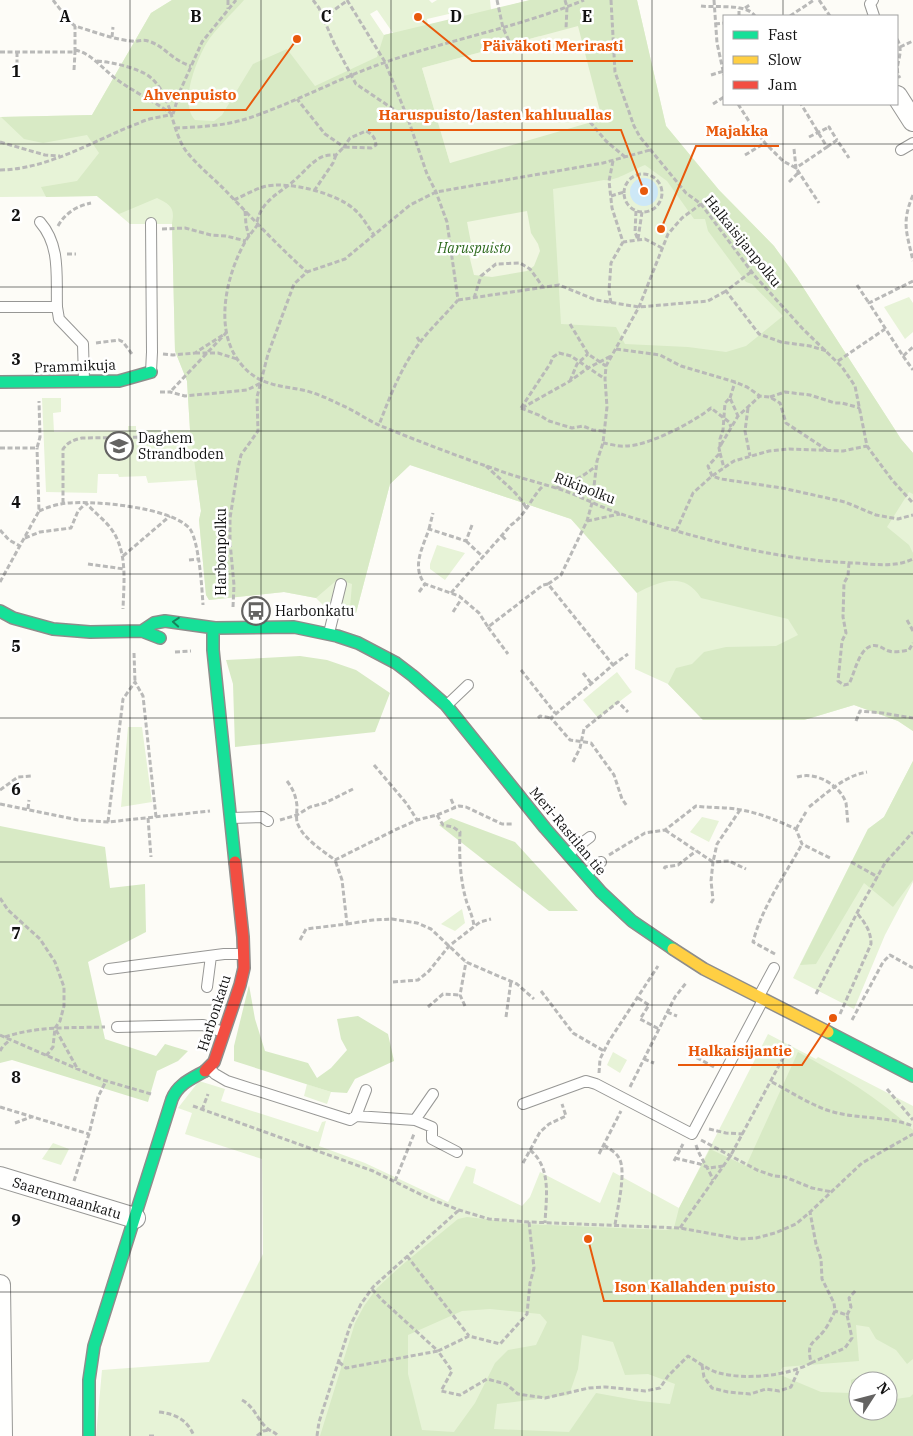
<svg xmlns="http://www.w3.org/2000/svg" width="913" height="1436" font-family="'IBM Plex Serif',serif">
<rect width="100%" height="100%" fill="#fdfcf7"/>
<!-- green -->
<path fill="#e7f3d7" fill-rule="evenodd" d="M172,0H429L432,3L437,0H490L491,10L530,0H637L666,126L719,190L774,246L797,278L901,439L913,453V731L898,721L854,705L804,720H703L668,684L635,669L637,593L571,519L410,465L390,484L356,613H339L345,585L336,584L328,610L316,598L284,592L209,600L206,595L199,520L201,511L197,480L148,483L146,476L119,477L118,474H98L97,493L46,492L42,398H61V412L53,413L54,432L128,431V426H136V430H190L187,381L175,351L172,224H130L97,196L0,197V117L92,115L151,13ZM377,10L393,33H392L384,35L370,14ZM453,13L454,19L428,25L427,19Z
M909,297L913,303V332L905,339L884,307Z
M437,545L465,553L445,580L430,569V564Z
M617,672L632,692L598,718L583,700Z
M128,727H142L152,802L121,807Z
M913,761V882L885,935L854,1009L793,978L868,829L884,817Z
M702,817L719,821L709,842L690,832Z
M462,909L465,923L455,931L441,924Z
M768,1034L816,1059L818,1057L913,1106V1436H96L102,1370L209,1362L263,1254L262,1159L185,1134L192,1113L178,1108L199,1081L225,1089L221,1101L318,1132L322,1122L326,1121L319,1146L365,1163L448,1202L466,1166L476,1169L473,1183L522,1206L530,1197L540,1172L600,1203L613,1172L679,1208ZM858,1381H888V1411H858Z
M613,1052L627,1060L620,1073L607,1065Z
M307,1084L331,1092L327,1104L304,1096Z
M53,1143L69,1149L61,1165L42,1159Z"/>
<!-- forest -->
<path fill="#d8eac5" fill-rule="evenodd" d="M172,0H244C232,14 216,28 206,44C196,62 179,103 195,120L214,121L222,115L253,64L287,49L315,86L377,57L384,35L530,0H637L666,126L719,190L774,246L797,278L901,439L913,453V494L909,492L887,527L909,545L913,553V731L898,721L854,705L804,720H703L668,684L676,668L692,664L704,652L726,647L776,646L798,635L788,619L701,598C684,571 660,581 637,593L571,519L410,465L390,484L356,613L350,608L352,584L338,579L316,598L284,592L209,600L206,595L199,520L201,511L190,430L187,381L175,351L172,223C175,208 171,205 157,198L119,214L97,196L46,197L41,187L77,181L99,153L87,135L43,143L24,139L1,117L92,115L151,13ZM540,36L451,163H450L422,68ZM645,165L667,181L694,219H705L708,231L746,282L752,284L783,316L746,346L726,352L688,347L625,344L616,327L561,324L553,189L604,180C615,182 634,169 645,165Z
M300,656L327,660L356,670L390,693L375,732L235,747L233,684L226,660Z
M913,761V880L893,907L864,883L816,964L800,965L868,829L884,817Z
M451,818L515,842L578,911H549L439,825Z
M0,826L105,847L110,888L145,884L146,932L88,962L105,1039L156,1056L165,1044L188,1051L178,1061L157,1071L148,1102L12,1060L0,1063Z
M249,985L255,1019L265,1051L308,1063L317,1078L331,1068L347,1050L341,1039L337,1019L358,1016L388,1034L394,1061L355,1079L347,1093L331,1092L234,1061V1046Z
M798,1052C840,1075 878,1097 913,1130V1359L907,1364L896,1350L876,1339L869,1327L856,1325L859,1361L783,1367L778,1374L821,1392L851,1393V1380L863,1375L865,1381H858V1411H888V1400L910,1397L913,1394V1436H320L355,1323L364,1306L377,1288L402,1265L458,1219L467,1217L526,1224L666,1230L674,1228L679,1208L710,1149L746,1166ZM490,1309L540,1314L547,1322L536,1345L508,1350L495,1363L475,1403L454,1432L422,1430L408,1374V1335L462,1311ZM582,1335L613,1342L625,1375L648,1374L675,1384L670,1404L640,1401L596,1393L569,1432L494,1429L497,1404L569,1395L578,1369Z"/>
<!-- pitch -->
<path fill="#f0f6e1" d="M578,26L602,119L450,163L422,68Z
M527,211L531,233L538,244L540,251L534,266L527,271L492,277L474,275L469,255L472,248L467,222Z"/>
<!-- water -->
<path fill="#cde8f7" d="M630 192a14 14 0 1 1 28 0a14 14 0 1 1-28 0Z"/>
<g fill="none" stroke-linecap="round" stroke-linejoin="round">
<defs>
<path id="lane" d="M873,0L870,4L874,16
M901,150L913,143
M40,222C61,246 56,277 57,307
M0,307H57L59,319L83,344L84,380
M151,372L152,352L151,223
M329,633L341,584
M447,705L468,685
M231,818L262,817L268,821
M569,853L590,837
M586,874L601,862
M109,969L224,954H242
M207,987L211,956
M759,996L774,968
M117,1027L203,1025L223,1032
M209,1068L215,1074L227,1081L350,1120L356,1116L366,1090
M523,1104L586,1081L596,1084L692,1134L763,1000
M356,1116L415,1120L433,1094
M415,1120L432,1127V1139L457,1152"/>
<path id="street" d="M897,96L913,121
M0,1177L135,1218
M0,1285L2,1436"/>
<path id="fast" d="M0,382L119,381L151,372
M0,611L13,618L53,629L90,632L142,631L160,638
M213,628V650L235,862
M142,631L154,623L165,621L215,628L294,627L337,636L358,643L396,663L413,676L446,705L545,828L601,892L632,921L673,949
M828,1032L913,1076
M89,1436V1380L94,1346L172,1099C178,1084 191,1079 205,1071"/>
<path id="slow" d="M673,949L704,969L828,1032"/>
<path id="jam" d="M205,1071L214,1062L240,985L244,968L243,937L235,862"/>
</defs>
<!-- lane casing -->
<use href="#lane" stroke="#979795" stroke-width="12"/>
<!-- street casing -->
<use href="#street" stroke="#979795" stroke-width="22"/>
<!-- fast casing -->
<use href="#fast" stroke="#8e8d8b" stroke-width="14"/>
<!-- slow casing -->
<use href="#slow" stroke="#8e8d8b" stroke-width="14"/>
<!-- jam casing -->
<use href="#jam" stroke="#8e8d8b" stroke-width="14"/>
<!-- path -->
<path stroke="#b9b9b8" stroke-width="3" stroke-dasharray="5 2.5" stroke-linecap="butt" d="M53,0L69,21L75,26C92,31 115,40 132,41C138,42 142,39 148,41C165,46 171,60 191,66
M228,0V9
M313,0L319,8L334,43L356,84L408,119
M347,0L385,62L408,119L427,174L436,192L447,222L458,300C446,314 432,327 421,341C402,365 390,396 379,425
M497,0L503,28L511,45
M565,0L567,7L566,29
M611,0L615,72L634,126L640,137L686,193L701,204L754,275L802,328L842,367L855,386L867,446L892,480L913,503
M714,0L717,43L724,75
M819,0L830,16
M701,6C716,8 746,3 755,16
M745,8L751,4
M739,16V8
M790,16L814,0
M323,18L348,0
M715,24L724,23
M112,37L113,27
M897,39C906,54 892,66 900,78
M900,47L913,41
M75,50C92,53 105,72 119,81C136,93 155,102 172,114
M0,52H75V26
M17,52V69
M97,61C111,62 139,68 150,77C173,96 170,128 186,151C197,165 212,177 224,189C251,217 278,246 307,272
M74,70L75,52
M711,75L724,71
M713,104L724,97
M738,104L752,126L765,143L783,161L796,168L819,203
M173,114L180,91L202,42L236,0
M590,122L606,141L625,157
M830,126L829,127L837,140
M175,128C199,127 225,126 249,118C296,102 339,78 386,62C451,39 520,27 584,0
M740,133L752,126
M809,137L829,127
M0,142L45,155L60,156
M827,147L837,140L849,158
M794,149L796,168L827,147L801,104
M745,155L765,143
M613,161L609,181L612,208L623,242L645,239L662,248
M0,170C50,169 94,140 139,123C149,118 162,117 173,114
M624 193a19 19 0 1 1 38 0a19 19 0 1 1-38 0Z
M789,182L799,172
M314,191L333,163L336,155
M913,195C901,223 907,233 913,261
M611,196L624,192
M234,200C243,196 253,190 263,187C287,180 337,193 355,210C363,217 368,227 374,235
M245,211L246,225L249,237
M636,211L635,232L638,240
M257,222C262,199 281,193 296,179C305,171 313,160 324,156C328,155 332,155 336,155L344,147L371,148L376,145C375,137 372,134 366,131L350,138L344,147L325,134L297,99
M258,224C254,230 249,235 245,242C226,276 213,331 241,364C260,387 281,385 307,391C318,394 329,399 339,404C354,410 367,420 381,426C418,441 457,456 495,469C518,478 542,483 565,491C584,498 602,508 621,514C696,538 774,560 854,563C874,564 894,568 913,559
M58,226C65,213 77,206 91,203
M162,229L185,228L211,235L226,236L246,241
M638,239L642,212
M67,254H76
M751,272L726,291L759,334L781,342L810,346L827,351
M913,281L869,303L903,356L913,347
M857,285L869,303
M474,298L481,276L496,264L520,263L530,269L543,287
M458,300L559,285L596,300L639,307L708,301L726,291
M611,303L609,291L611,263L623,242
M570,324L588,354L606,366
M417,337L420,342
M96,343L119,340L123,342L132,354
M616,349L660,355L681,366L735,382L747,387L760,396
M195,353H218L237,359
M163,354L173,355L195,353L226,333L170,392L169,391
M903,356L913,370
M838,361L885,329
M570,381L577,364L588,354
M160,392H170L185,396L247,390L261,383
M770,397L785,392L810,395L835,403H842L860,408
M730,398L735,382
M521,408L550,364L553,357L559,353L571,356L605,379
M521,408L541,416L549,421L572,428L583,426L593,430L604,431
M522,408L570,381L588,368L611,356
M748,408L745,431L750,456
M603,443C610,444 619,447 626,446C648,446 694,422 711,408L729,422L731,427
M720,447V439L723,430L725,403L730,398L738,416
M0,448H37L40,437L39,401
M827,450L786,423L780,403L770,397L760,396L738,416L719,448L720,453L708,466L712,476L721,479L782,488L845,502L876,515L898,519L913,515
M720,453L724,468
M486,466C498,478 520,494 526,508
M556,488C571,483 584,476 596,466
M63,503V449C68,442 73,440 82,438L158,437
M39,511C46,508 54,505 61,504C87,499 173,507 190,529C199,542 202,588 203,605
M587,521L620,514
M472,525L466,541L429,529C423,547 411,567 425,584L459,596L479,613L488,627L543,585L548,584L613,665L551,718L570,740L591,743L614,775L622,799L627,806
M429,529L433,513
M0,530L9,540L20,546
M676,531L693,493L712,476L734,461L769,451L789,449L843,451L867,446
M502,536L507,541
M25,538L40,532L71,528L78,511L86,503C93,511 102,518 109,526C128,549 124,580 123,609
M466,541L483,557
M123,556L170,516
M189,560L198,559
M849,563L848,576L844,583L843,617L846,633L842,641L838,681L844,685L849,684C855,673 860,641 878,646C882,647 885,650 889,651C895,653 903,651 909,650L913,643
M88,564L124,569
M0,582L39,511L37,448
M548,584L561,575L587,521L592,503L597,461L603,443L607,407L605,379L606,366L639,307L668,234L682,218L701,204
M419,592L425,584
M451,593L511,525C526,515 531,497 544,485
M233,607L234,585L230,542V518L238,468L241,455L258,431L257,397L268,354L294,284L307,272L345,259L410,205L436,192L603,163L650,150
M453,612L462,598
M907,620L913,631
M488,627L508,654
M175,652L191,651
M134,653L135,682
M613,665L628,654
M521,670L555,713
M583,673L591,683
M538,718L540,716L551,718
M856,721L860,711L882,713L913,718
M573,762L580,748L584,729L618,702L628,712
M374,765L407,804L417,820
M797,777C816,771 840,785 846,803C847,810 847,817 848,823
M287,781C293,789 296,796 297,806C297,811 296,817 297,822C302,838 322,850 335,860L395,830L417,820L437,815L459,806L466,807L502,824H513
M0,790L18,777L32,776
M451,799L455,808
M0,804L78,820L108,822L210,811
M809,807C827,793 844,776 867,772
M28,809L29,800
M437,815L443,825L453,827L460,832C459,855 460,881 467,903C470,911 473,918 474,926
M148,818L151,857
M280,820L297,815L310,807L325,803L353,789
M108,822L123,699L135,682L143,696L156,817
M796,829L806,812
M665,830L713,862L717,844L740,810
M609,855L645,833L665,830L696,806C709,808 723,807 736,809C757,812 776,820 796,829L802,844L830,858
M851,862L878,877
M664,869L665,867L678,865L696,851
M0,898L8,910L40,939L55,962L64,987V1006L60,1021L55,1028L53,1047L46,1056
M711,903L713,900L711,881L713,862L729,861L746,869
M347,924L373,920L392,919L417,923L431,929L466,962L517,984L534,999
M300,940L306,929L347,924L342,880L335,860
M775,954L753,942C762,907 785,875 802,844
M393,982L418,980L429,971L449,946L480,922L491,919
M541,991L573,1033L604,1051
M816,994L857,913L885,863L913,832
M638,998L649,1005L640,1019L659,1029
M465,1006L460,995L466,962
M428,1007L443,994L460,995
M667,1012L677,1016
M840,1014L871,944C871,931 865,923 857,913
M506,1017L511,981
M852,1020L883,962L890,955L913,968
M56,1030L77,1068
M0,1035L103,1080L151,1094
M5,1037C37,1026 71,1028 105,1027
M0,1051L3,1046L10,1040
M690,1054L714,1067
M644,1059L654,1063
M599,1073L600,1059L609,1041L658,966
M772,1082C789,1091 806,1102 824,1109C853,1120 885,1115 913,1126
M630,1087L675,997L686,983
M887,1089L913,1120
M193,1106L373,1171L428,1198L459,1210L489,1219L529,1222L680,1228L740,1239L756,1238L775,1233L796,1224L810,1212L862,1163L913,1134
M0,1107L89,1134
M202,1110L208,1094
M15,1123L31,1117
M709,1129L726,1133L743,1134
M701,1140L757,1170L774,1176L785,1177L812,1188L832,1192
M604,1145C609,1149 616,1152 619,1158C627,1171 617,1210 615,1225
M696,1145C700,1158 708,1167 713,1180
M530,1150C552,1168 546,1198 545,1223
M599,1154L621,1111
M675,1158L700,1164L709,1168L723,1166
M674,1161L683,1144
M523,1163L540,1132L549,1124L566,1116L562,1104
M74,1181L89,1134L98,1097L106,1081
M395,1181L414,1134
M529,1222L534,1268L530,1283L527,1314L500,1344L469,1336L438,1351L452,1371L441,1391L460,1395L487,1379L506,1384L518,1394L545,1398L589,1388L605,1387L645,1391L660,1388L668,1376L688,1356C698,1362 708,1370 719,1373C745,1380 788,1376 811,1363C807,1342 811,1346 823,1332C828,1326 832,1317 835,1311L834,1303L822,1279L821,1259L816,1244L810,1212
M680,1228L731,1155L790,1045
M407,1256L469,1336
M372,1289L382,1300L438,1351
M847,1315L851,1307L849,1298L856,1290
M339,1362L346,1368L438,1351
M811,1363L845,1348L852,1338L847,1315L835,1311
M702,1365L704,1377L712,1388L728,1392L750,1394L766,1389L779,1391L791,1387L798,1371
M242,1400C255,1407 257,1420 268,1429C272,1432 275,1432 278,1436
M159,1412C175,1414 187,1419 194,1436
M149,1436H154
M257,1436L263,1431L269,1430
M317,1436L319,1422L350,1326L361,1304L373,1287L459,1210"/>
<!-- lane -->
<use href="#lane" stroke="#fffffe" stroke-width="10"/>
<!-- street -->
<use href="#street" stroke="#fffffe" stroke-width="20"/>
<!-- fast -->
<use href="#fast" stroke="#16e098" stroke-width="11"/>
<!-- slow -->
<use href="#slow" stroke="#ffcf43" stroke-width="11"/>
<!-- jam -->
<use href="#jam" stroke="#f24e42" stroke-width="11"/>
</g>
<!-- one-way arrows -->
<defs><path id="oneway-chevron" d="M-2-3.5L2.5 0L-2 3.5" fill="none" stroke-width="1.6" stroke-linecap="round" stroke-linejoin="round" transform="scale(1.25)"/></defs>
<use stroke="#14835b" href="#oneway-chevron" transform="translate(176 622) rotate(-176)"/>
<!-- grid -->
<path fill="none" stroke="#111" stroke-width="1" stroke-opacity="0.55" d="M130,0V1436M261,0V1436M391,0V1436M522,0V1436M652,0V1436M783,0V16M783,104V1436M0,144H913M0,287H913M0,431H913M0,574H913M0,718H913M0,862H913M0,1005H913M0,1149H913M0,1292H913"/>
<!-- icons -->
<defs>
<symbol id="school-ring" viewBox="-11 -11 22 22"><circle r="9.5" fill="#fff" stroke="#646362" stroke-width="1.5"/><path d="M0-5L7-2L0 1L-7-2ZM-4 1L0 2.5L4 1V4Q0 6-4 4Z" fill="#646362"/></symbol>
<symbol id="bus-ring" viewBox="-11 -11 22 22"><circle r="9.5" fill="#fff" stroke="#646362" stroke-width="1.5"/><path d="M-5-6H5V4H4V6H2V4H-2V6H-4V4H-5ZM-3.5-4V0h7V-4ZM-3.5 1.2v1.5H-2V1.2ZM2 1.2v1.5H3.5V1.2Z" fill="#646362"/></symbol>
</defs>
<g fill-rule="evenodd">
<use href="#school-ring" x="103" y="430" width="32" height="32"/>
<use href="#bus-ring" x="240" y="595" width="32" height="32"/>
</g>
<g text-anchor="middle" stroke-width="5" stroke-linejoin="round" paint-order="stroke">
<!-- street labels -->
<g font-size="14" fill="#111" stroke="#fff">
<text transform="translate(743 241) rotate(51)" y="5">Halkaisijanpolku</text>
<text transform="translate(75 366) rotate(-2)" y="5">Prammikuja</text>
<text transform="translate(585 488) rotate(21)" y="5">Rikipolku</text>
<text transform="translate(221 552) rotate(-90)" y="5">Harbonpolku</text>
<text transform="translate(568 831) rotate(50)" y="5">Meri-Rastilan tie</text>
<text transform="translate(214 1013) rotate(-72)" y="5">Harbonkatu</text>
<text transform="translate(67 1198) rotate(17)" y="5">Saarenmaankatu</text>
</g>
<!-- park labels -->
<g font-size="14" font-style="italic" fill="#2f6b1f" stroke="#fff">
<text x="474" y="253">Haruspuisto</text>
</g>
<!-- poi labels -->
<g font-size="14" fill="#111" stroke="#fff" text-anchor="start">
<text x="138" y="443">Daghem<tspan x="138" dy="16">Strandboden</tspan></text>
<text x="275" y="616">Harbonkatu</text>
</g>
</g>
<g font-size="16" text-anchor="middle" font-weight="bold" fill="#111" stroke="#fff" stroke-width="5" stroke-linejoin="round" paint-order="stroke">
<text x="65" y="22">A</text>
<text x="196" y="22">B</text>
<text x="326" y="22">C</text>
<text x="456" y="22">D</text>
<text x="587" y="22">E</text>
<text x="16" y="77">1</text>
<text x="16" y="221">2</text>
<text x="16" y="365">3</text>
<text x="16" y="508">4</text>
<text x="16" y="652">5</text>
<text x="16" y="795">6</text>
<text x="16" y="939">7</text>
<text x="16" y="1083">8</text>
<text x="16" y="1226">9</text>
</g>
<!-- callouts -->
<path fill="none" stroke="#e8590c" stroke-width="2" d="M418 17L472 61H633M297 39L246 110H133M644 191L621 130H368M661 229L696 146H779M833 1018L802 1065H678M588 1239L604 1301H786"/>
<g fill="#e8590c" stroke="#fff" stroke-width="2">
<circle cx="418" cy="17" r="5"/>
<circle cx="297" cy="39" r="5"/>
<circle cx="644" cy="191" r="5"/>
<circle cx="661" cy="229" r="5"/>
<circle cx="833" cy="1018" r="5"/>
<circle cx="588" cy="1239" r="5"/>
</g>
<g font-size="15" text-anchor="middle" font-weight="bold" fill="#e8590c" stroke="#fff" stroke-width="5" stroke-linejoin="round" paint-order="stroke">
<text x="553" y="51">Päiväkoti Merirasti</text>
<text x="190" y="100">Ahvenpuisto</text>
<text x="495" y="120">Haruspuisto/lasten kahluuallas</text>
<text x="737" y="136">Majakka</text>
<text x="740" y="1056">Halkaisijantie</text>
<text x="695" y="1292">Ison Kallahden puisto</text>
</g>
<!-- legend -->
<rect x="723" y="15" width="175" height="90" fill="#ffffff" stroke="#a0a0a0"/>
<rect x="733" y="31" width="25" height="8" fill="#16e098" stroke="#a0a0a0"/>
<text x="768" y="40" font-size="15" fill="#111111">Fast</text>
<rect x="733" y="56" width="25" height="8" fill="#ffcf43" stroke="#a0a0a0"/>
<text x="768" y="65" font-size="15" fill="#111111">Slow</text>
<rect x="733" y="81" width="25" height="8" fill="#f24e42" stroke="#a0a0a0"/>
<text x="768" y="90" font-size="15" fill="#111111">Jam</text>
<!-- north arrow -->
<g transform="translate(873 1396) rotate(54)"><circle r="24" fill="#ffffff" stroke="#a0a0a0"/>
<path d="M0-4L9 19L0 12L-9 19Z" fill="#646362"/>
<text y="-8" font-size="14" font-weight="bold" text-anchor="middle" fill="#111111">N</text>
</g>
</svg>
